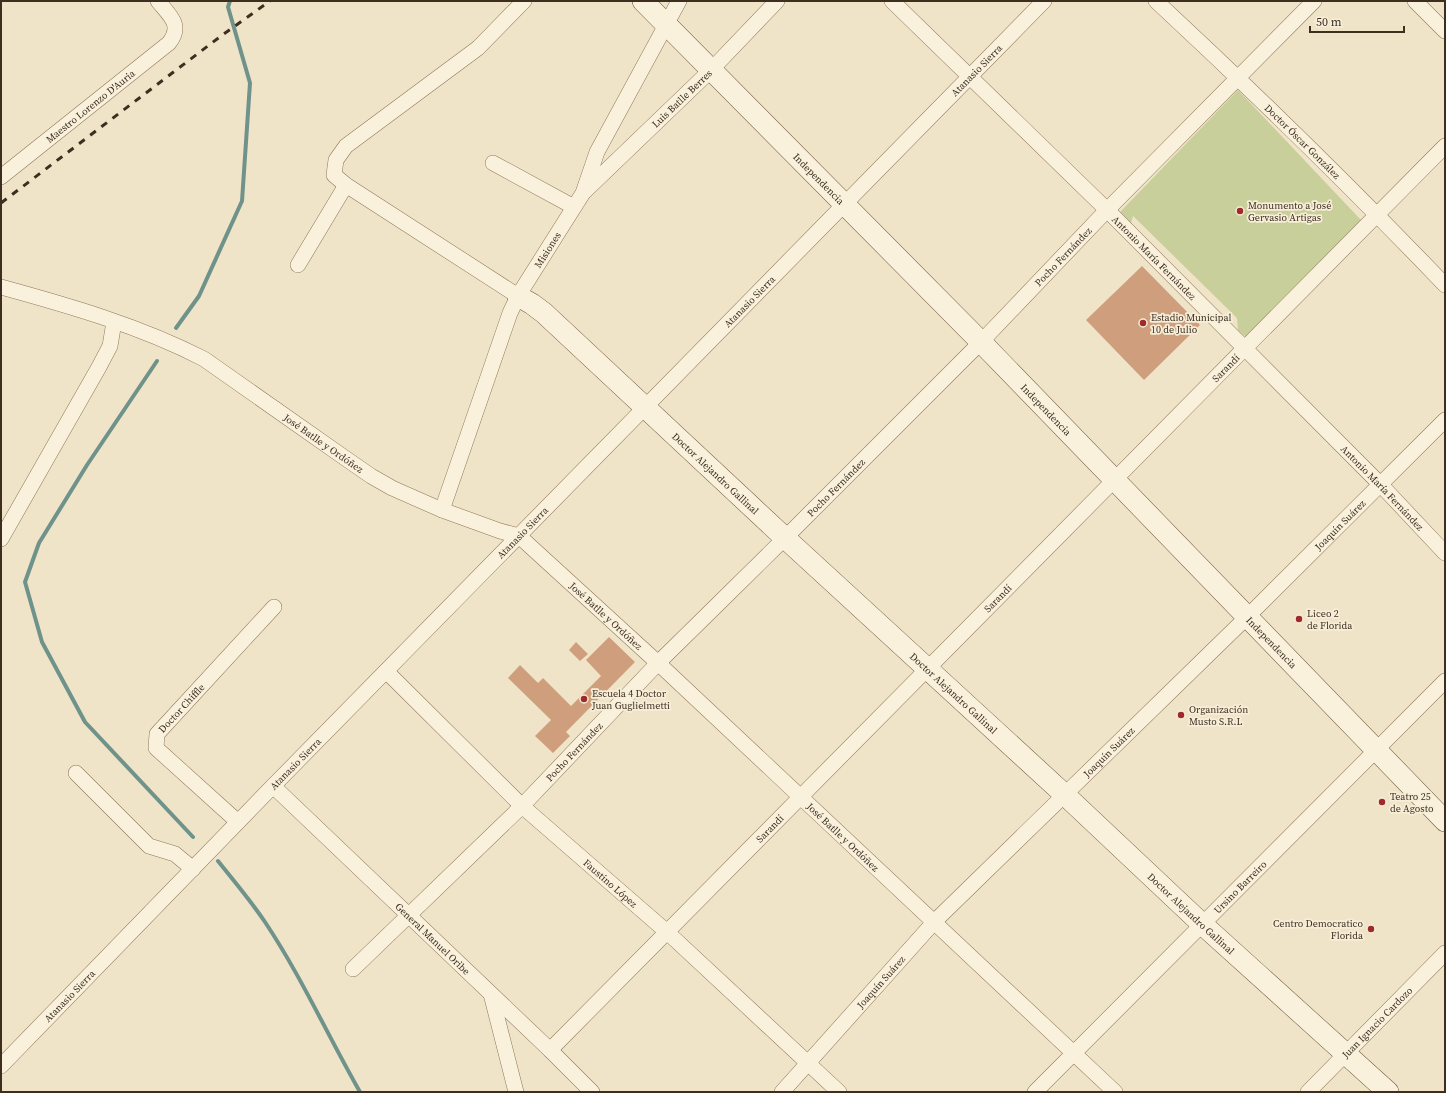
<svg xmlns="http://www.w3.org/2000/svg" width="1446" height="1093" font-family="'Source Serif 4',serif">
<rect width="100%" height="100%" fill="#f0e4c8"/>
<!-- green -->
<path fill="#c9cf9b" d="M1238,90L1361,220L1246,337L1238,330L1237,318L1133,216L1131,224L1120,212Z"/>
<g fill="none" stroke-linecap="round" stroke-linejoin="round">
<!-- stream -->
<path stroke="#6f938a" stroke-width="4" d="M176,328L199,296L242,201L250,83L228,7L230,1
M157,361L87,465L39,543L25,582L42,642L85,722L193,837
M218,861C234,881 251,901 265,922C301,976 328,1036 360,1092"/>
</g>
<!-- building -->
<path fill="#cf9f7d" d="M1142,266L1200,325L1144,380L1086,320Z
M609,637L635,662L566,732L570,736L553,753L535,736L551,720L508,678L520,665L538,683L543,678L571,706L601,676L586,660Z
M576,642L588,654L580,661L569,650Z"/>
<g fill="none" stroke-linecap="round" stroke-linejoin="round">
<defs>
<g id="street">
<path id="s1" d="M892,1L1107,210L1381,485L1445,553"/>
<path id="s2" d="M1156,1C1255,93 1351,187 1445,285"/>
<path d="M1415,1L1445,31"/>
<path d="M493,163L574,207"/>
<path id="s3" d="M1,177L169,43C183,25 170,16 158,1"/>
<path id="s4" d="M585,191L711,70L777,1"/>
<path d="M298,265L346,185"/>
<path id="s5" d="M1,287C70,306 140,326 204,359L345,458L371,476L392,488L442,510L500,531L519,536L658,663L1115,1092"/>
<path d="M518,296L346,185L334,175L336,160L346,146L478,48L524,1"/>
<path id="s6" d="M442,510L510,313L518,296L583,193L597,152L679,1"/>
<path d="M1,539L99,367L110,346L114,322"/>
<path id="s7" d="M386,671L522,806L667,932L839,1092"/>
<path d="M76,773L149,846L175,854L193,869"/>
<path id="s8" d="M273,786L550,1050L592,1092"/>
<path id="s9" d="M238,822L156,748L157,734L274,607"/>
<path id="s10" d="M353,969L522,806L658,663L785,538L981,342L1107,210L1314,1"/>
<path d="M491,994L516,1092"/>
<path id="s11" d="M550,1050L1445,146"/>
<path id="s12" d="M1,1066L273,786L1044,1"/>
<path id="s13" d="M782,1092L935,921L1247,617L1445,420"/>
<path id="s14" d="M1035,1092L1445,681"/>
<path id="s15" d="M1308,1092L1445,953"/>
</g>
<g id="secondary">
<path id="s16" d="M643,1L981,342L1445,821"/>
<path id="s17" d="M518,296L532,304L544,313L785,538L1065,795L1202,924L1388,1092"/>
</g>
</defs>
<!-- street casing -->
<use href="#street" stroke="#8d765c" stroke-width="16"/>
<!-- secondary casing -->
<use href="#secondary" stroke="#6f573f" stroke-width="22"/>
<!-- street -->
<use href="#street" stroke="#faf1dc" stroke-width="15"/>
<!-- secondary -->
<use href="#secondary" stroke="#faf1dc" stroke-width="21"/>
<!-- rail -->
<path stroke="#3d2e20" stroke-width="3" stroke-dasharray="7 7" stroke-linecap="butt" d="M1,203L221,36L270,1"/>
</g>
<!-- markers -->
<g fill="#9e2a2b" stroke="#f7eed8" stroke-width="1.5">
<circle cx="1240" cy="211" r="4"/>
<circle cx="1143" cy="323" r="4"/>
<circle cx="1299" cy="619" r="4"/>
<circle cx="584" cy="699" r="4"/>
<circle cx="1181" cy="715" r="4"/>
<circle cx="1382" cy="802" r="4"/>
<circle cx="1371" cy="929" r="4"/>
</g>
<g text-anchor="middle" stroke-width="3.5" stroke-linejoin="round" paint-order="stroke">
<!-- street labels -->
<g font-size="10" fill="#3d2e20" stroke="#f7eed8">
<text dy="4" stroke="none"><textPath href="#s12" startOffset="1394">Atanasio Sierra</textPath></text>
<text dy="4" stroke="none"><textPath href="#s4" startOffset="134">Luis Batlle Berres</textPath></text>
<text dy="4" stroke="none"><textPath href="#s3" startOffset="114">Maestro Lorenzo D'Auria</textPath></text>
<text dy="4" stroke="none"><textPath href="#s2" startOffset="203">Doctor Óscar González</textPath></text>
<text dy="4" stroke="none"><textPath href="#s16" startOffset="250">Independencia</textPath></text>
<text dy="4" stroke="none"><textPath href="#s6" startOffset="282">Misiones</textPath></text>
<text dy="4" stroke="none"><textPath href="#s10" startOffset="1006">Pocho Fernández</textPath></text>
<text dy="4" stroke="none"><textPath href="#s1" startOffset="367">Antonio María Fernández</textPath></text>
<text dy="4" stroke="none"><textPath href="#s12" startOffset="1070">Atanasio Sierra</textPath></text>
<text dy="4" stroke="none"><textPath href="#s11" startOffset="960">Sarandí</textPath></text>
<text dy="4" stroke="none"><textPath href="#s16" startOffset="574">Independencia</textPath></text>
<text dy="4" stroke="none"><textPath href="#s5" startOffset="362">José Batlle y Ordóñez</textPath></text>
<text dy="4" stroke="none"><textPath href="#s17" startOffset="266">Doctor Alejandro Gallinal</textPath></text>
<text dy="4" stroke="none"><textPath href="#s10" startOffset="682">Pocho Fernández</textPath></text>
<text dy="4" stroke="none"><textPath href="#s1" startOffset="691">Antonio María Fernández</textPath></text>
<text dy="4" stroke="none"><textPath href="#s13" startOffset="796">Joaquín Suárez</textPath></text>
<text dy="4" stroke="none"><textPath href="#s12" startOffset="746">Atanasio Sierra</textPath></text>
<text dy="4" stroke="none"><textPath href="#s11" startOffset="636">Sarandí</textPath></text>
<text dy="4" stroke="none"><textPath href="#s5" startOffset="698">José Batlle y Ordóñez</textPath></text>
<text dy="4" stroke="none"><textPath href="#s16" startOffset="898">Independencia</textPath></text>
<text dy="4" stroke="none"><textPath href="#s17" startOffset="590">Doctor Alejandro Gallinal</textPath></text>
<text dy="4" stroke="none"><textPath href="#s9" startOffset="160">Doctor Chiffle</textPath></text>
<text dy="4" stroke="none"><textPath href="#s10" startOffset="310">Pocho Fernández</textPath></text>
<text dy="4" stroke="none"><textPath href="#s13" startOffset="472">Joaquín Suárez</textPath></text>
<text dy="4" stroke="none"><textPath href="#s12" startOffset="422">Atanasio Sierra</textPath></text>
<text dy="4" stroke="none"><textPath href="#s11" startOffset="312">Sarandí</textPath></text>
<text dy="4" stroke="none"><textPath href="#s5" startOffset="1022">José Batlle y Ordóñez</textPath></text>
<text dy="4" stroke="none"><textPath href="#s7" startOffset="309">Faustino López</textPath></text>
<text dy="4" stroke="none"><textPath href="#s14" startOffset="290">Ursino Barreiro</textPath></text>
<text dy="4" stroke="none"><textPath href="#s17" startOffset="914">Doctor Alejandro Gallinal</textPath></text>
<text dy="4" stroke="none"><textPath href="#s8" startOffset="221">General Manuel Oribe</textPath></text>
<text dy="4" stroke="none"><textPath href="#s13" startOffset="148">Joaquín Suárez</textPath></text>
<text dy="4" stroke="none"><textPath href="#s12" startOffset="98">Atanasio Sierra</textPath></text>
<text dy="4" stroke="none"><textPath href="#s15" startOffset="98">Juan Ignacio Cardozo</textPath></text>
</g>
<!-- poi labels -->
<g font-size="10" fill="#3d2e20" stroke="#f7eed8" text-anchor="start">
<text x="1248" y="209">Monumento a José<tspan x="1248" dy="12">Gervasio Artigas</tspan></text>
<text x="1151" y="321">Estadio Municipal<tspan x="1151" dy="12">10 de Julio</tspan></text>
<text x="1307" y="617">Liceo 2<tspan x="1307" dy="12">de Florida</tspan></text>
<text x="592" y="697">Escuela 4 Doctor<tspan x="592" dy="12">Juan Guglielmetti</tspan></text>
<text x="1189" y="713">Organización<tspan x="1189" dy="12">Musto S.R.L</tspan></text>
<text x="1390" y="800">Teatro 25<tspan x="1390" dy="12">de Agosto</tspan></text>
<text x="1363" y="927" text-anchor="end">Centro Democratico<tspan x="1363" dy="12">Florida</tspan></text>
</g>
</g>
<!-- border -->
<rect width="1446" height="1093" fill="none" stroke="#3d2e20" stroke-width="4"/>
<!-- scale -->
<path d="M1310 26v6h94v-6" fill="none" stroke="#3d2e20" stroke-width="2"/>
<text x="1316" y="26" font-size="12" fill="#3d2e20" stroke="#f7eed8" stroke-width="3" paint-order="stroke">50 m</text>
</svg>
